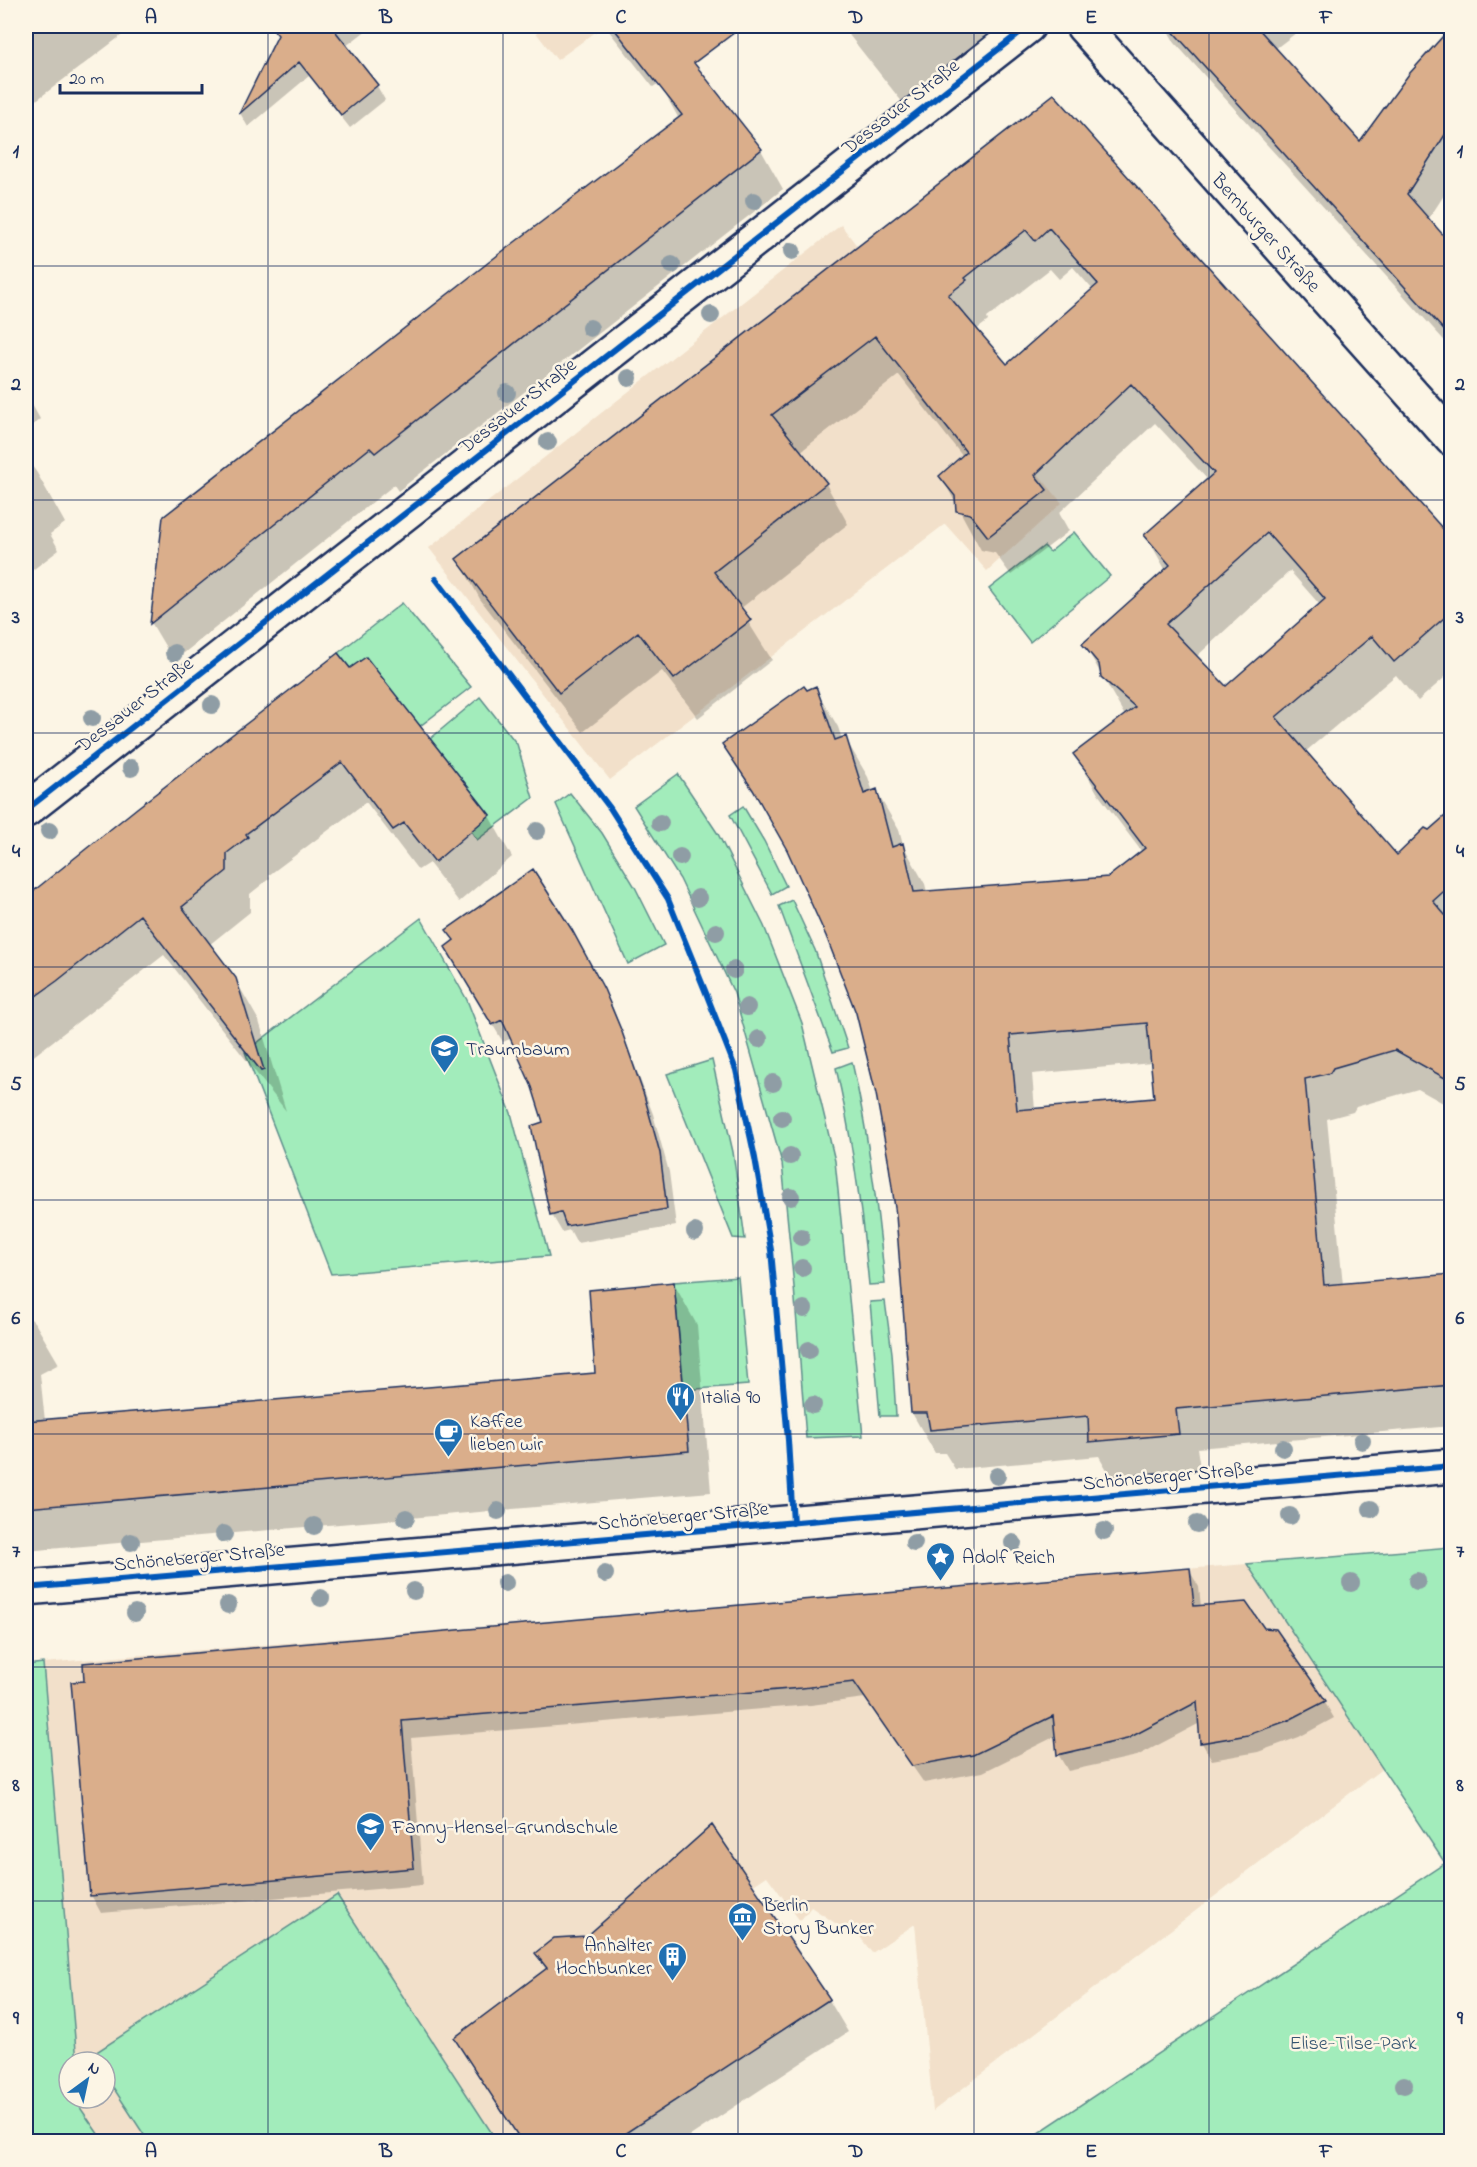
<svg xmlns="http://www.w3.org/2000/svg" width="1477" height="2167" font-family="'Indie Flower',sans-serif">
<rect width="100%" height="100%" fill="#fcf5e5"/>
<filter id="ink" filterUnits="userSpaceOnUse"><feTurbulence type="fractalNoise" baseFrequency=".0167" numOctaves="2"/><feDisplacementMap in="SourceGraphic" scale="12" xChannelSelector="R" yChannelSelector="G"/><feConvolveMatrix kernelMatrix="1 2 1 2 8 2 1 2 1" color-interpolation-filters="sRGB"/></filter>
<g filter="url(#ink)">
<!-- built -->
<path fill="#f2e0ca" d="M531,26H604L557,60Z
M841,225L949,365L1062,503L987,571L945,524L610,780L429,548Z
M1247,1564L1383,1768L933,2111L915,1924L872,1953L855,1930L850,1933L811,1907L800,1921L767,1876L752,1886L711,1825L575,1946L568,1937L554,1938L535,1953L547,1968L454,2038L522,2141H103L81,2109L80,2098H105V2062H77L43,1663Z"/>
<!-- green -->
<path fill="#a2ecbb" stroke="#5e8e8c" stroke-width="1.5" d="M1074,532L1110,576L1030,642L989,589L1044,546L1050,552Z
M402,603L471,687L420,726L350,668L338,653Z
M480,697L517,744L533,798L477,840L471,831L490,815L430,739Z
M678,774L718,834L764,926L802,1023L835,1161L863,1436L806,1438L794,1287L782,1163L734,993L680,879L634,806Z
M570,793L602,833L635,887L664,945L628,964L556,804Z
M743,806L764,841L786,886L772,894L730,815Z
M792,900L815,950L848,1048L833,1052L779,906Z
M421,918L467,1000L511,1113L549,1256L331,1274L245,1052Z
M712,1060L733,1152L745,1239L733,1238L667,1074Z
M852,1062C869,1136 878,1209 885,1284L869,1285C862,1212 853,1140 836,1068Z
M738,1277L748,1385L684,1390L674,1282Z
M885,1301L892,1353L896,1416H880L870,1302Z
M1451,1547V2141H1026L1445,1863L1247,1564Z
M43,1663L77,2062H69V2098H80L81,2109L103,2141H26V1665Z
M337,1895L497,2141H148L105,2075V2062H97L92,2055Z"/>
<!-- shadow -->
<path fill="#0003" fill-rule="evenodd" d="M26,26H134L26,108Z
M290,26H372L346,46L377,86L385,100L350,128L309,76L248,127L240,113L281,33Z
M605,26H729L669,74L691,62L761,150L783,189L398,491L394,485L174,661L152,624L165,518L679,119L659,83L653,87Z
M842,26H981L988,38L903,103Z
M1165,26H1305L1275,49L1360,144L1452,31V183L1428,220L1452,247V349L1175,43Z
M1054,96L1452,542V671L1418,701L1396,675L1305,752L1397,857L1452,812V1108L1418,1089L1356,1107L1353,1112L1327,1119L1343,1285L1452,1275V1426L1197,1448L1201,1474L1114,1482L1099,1456L955,1469L945,1453H935L912,1413L897,1215L878,1094L857,1013L828,936L789,850L724,744L815,688L838,727L842,739L845,738L868,777L873,792L876,791L899,830L903,845L925,884L927,892L1109,879L1142,852L1098,794L1075,754L1125,716L1084,644L1166,571L1146,535L1208,480L1155,423L1059,513L1069,531L1011,575L995,553L981,550L941,476L963,457L899,375L800,452L826,484L848,524L740,609L772,660L698,718L662,671L583,732L480,599L458,559ZM1073,267L1093,290L1007,366L976,330L988,321L987,318L1050,269L1059,279ZM1290,571L1320,605L1226,688L1196,657ZM1152,1063L1156,1099L1035,1110L1032,1074Z
M26,394L40,419L26,431Z
M26,458L37,473L65,523L50,534L59,550L26,575Z
M338,655L349,670L366,659L489,816L512,857L459,902L429,863L418,870L366,802L269,875L270,878L250,894V912L209,945L235,979L259,1021L286,1111L164,955L26,1062V898Z
M448,931L582,949L613,1008L653,1114L669,1172L676,1226L577,1243L570,1230L562,1232L552,1215L533,1127L544,1123L533,1087L512,1038L503,1042L457,965L455,942Z
M674,1284L697,1325L711,1492L26,1551V1314L35,1323L59,1364L40,1374L45,1421L596,1374Z
M1189,1570L1199,1587L1201,1607L1263,1630L1324,1701L1334,1718L1299,1737L1258,1752L1212,1760L1202,1743L1200,1723L1137,1756L1068,1771L1058,1754L1056,1736L983,1772L924,1783L865,1698L811,1705L411,1738L423,1885L101,1913L91,1895L72,1683Z
M711,1827L829,2000L848,2032L681,2142H521L456,2038L546,1970L537,1953L587,1937Z"/>
<!-- building -->
<path fill="#daae8b" stroke="#1b2f5e" stroke-width="1.5" fill-rule="evenodd" d="M270,26H343L336,32L378,85L341,115L299,62L239,114L278,35Z
M612,26H743L694,63L762,149L375,453L370,448L150,624L163,517L503,251L682,115Z
M1168,26H1256L1360,141L1409,74L1452,26V124L1407,194L1452,245V339Z
M1054,94L1452,539V611L1394,662L1372,636L1276,717L1397,855L1425,828L1429,830L1452,810V884L1433,901L1452,923V1082L1395,1050L1333,1068L1330,1073L1305,1079L1324,1285L1452,1274V1385L1176,1409L1179,1434L1089,1442L1088,1416L930,1430L927,1413H911L896,1215L888,1159L876,1094L856,1013L826,936L787,850L753,790L722,744L804,686L807,690L816,686L835,740L846,736L864,794L877,789L892,847L903,843L914,892L1108,877L1145,848L1073,754L1135,707L1101,677L1099,664L1082,644L1170,565L1144,535L1214,473L1131,384L1035,475L1047,490L988,537L970,514L956,511L955,496L939,476L966,452L875,336L772,415L827,483L714,572L751,620L674,679L638,632L559,693L456,559ZM1049,228L1098,284L1007,364L948,295L967,280L965,278L1026,230L1035,241ZM1267,533L1325,599L1226,686L1166,624ZM1147,1023L1154,1098L1017,1110L1010,1035Z
M338,653L350,668L366,657L490,815L435,862L404,823L393,830L342,762L246,834L248,837L227,853V871L182,907L236,978L264,1070L261,1071L140,915L57,981L26,1003V897L137,808Z
M533,869L572,930L604,989L622,1032L644,1095L660,1153L667,1209L566,1226L561,1212L550,1215L531,1126L543,1122L532,1087L502,1020L492,1025L445,947L454,940L446,930Z
M674,1282L689,1451L26,1508V1421L595,1373L589,1290Z
M1190,1568L1194,1606L1246,1602L1264,1628L1276,1629L1326,1701L1289,1720L1248,1735L1200,1743L1197,1702L1127,1739L1057,1755L1053,1716L973,1755L912,1766L854,1682L802,1688L402,1721L414,1868L90,1896L71,1682L84,1681L83,1663L740,1605Z
M712,1825L830,1999L612,2142H522L454,2038L547,1968L535,1953L554,1938L587,1936Z"/>
<g fill="none" stroke-linecap="round" stroke-linejoin="round">
<defs>
<path id="minor" d="M1083,26L1452,439
M26,810L1028,26
M26,1588L1452,1466"/>
</defs>
<!-- minor casing -->
<use href="#minor" stroke="#1b2f5e" stroke-width="38"/>
<!-- minor -->
<use href="#minor" stroke="#fcf5e5" stroke-width="33"/>
<defs>
<path id="cycleway" d="M436,579L610,808L668,899L706,993L736,1070L755,1158L771,1250L788,1440L793,1523
M26,810L1028,26
M26,1588L1452,1466"/>
</defs>
<!-- cycleway casing -->
<use href="#cycleway" stroke="#fcf5e5" stroke-width="10"/>
<!-- cycleway -->
<use href="#cycleway" stroke="#0057b8" stroke-width="6"/>
</g>
<!-- trees -->
<g fill="#8f9da5">
<circle cx="754" cy="201" r="9"/>
<circle cx="792" cy="251" r="9"/>
<circle cx="672" cy="265" r="9"/>
<circle cx="711" cy="315" r="9"/>
<circle cx="590" cy="328" r="9"/>
<circle cx="629" cy="378" r="9"/>
<circle cx="507" cy="393" r="9"/>
<circle cx="548" cy="442" r="9"/>
<circle cx="174" cy="653" r="9"/>
<circle cx="212" cy="705" r="9"/>
<circle cx="92" cy="718" r="9"/>
<circle cx="131" cy="768" r="9"/>
<circle cx="660" cy="823" r="9"/>
<circle cx="49" cy="831" r="9"/>
<circle cx="537" cy="831" r="9"/>
<circle cx="680" cy="857" r="9"/>
<circle cx="698" cy="898" r="9"/>
<circle cx="716" cy="932" r="9"/>
<circle cx="734" cy="970" r="9"/>
<circle cx="747" cy="1007" r="9"/>
<circle cx="759" cy="1039" r="9"/>
<circle cx="773" cy="1083" r="9"/>
<circle cx="782" cy="1118" r="9"/>
<circle cx="790" cy="1156" r="9"/>
<circle cx="791" cy="1197" r="9"/>
<circle cx="695" cy="1232" r="9"/>
<circle cx="801" cy="1237" r="9"/>
<circle cx="802" cy="1268" r="9"/>
<circle cx="804" cy="1309" r="9"/>
<circle cx="809" cy="1350" r="9"/>
<circle cx="813" cy="1405" r="9"/>
<circle cx="1362" cy="1441" r="9"/>
<circle cx="1283" cy="1448" r="9"/>
<circle cx="997" cy="1476" r="9"/>
<circle cx="1371" cy="1509" r="9"/>
<circle cx="498" cy="1511" r="9"/>
<circle cx="1290" cy="1516" r="9"/>
<circle cx="406" cy="1518" r="9"/>
<circle cx="1197" cy="1524" r="9"/>
<circle cx="314" cy="1526" r="9"/>
<circle cx="1104" cy="1531" r="9"/>
<circle cx="224" cy="1534" r="9"/>
<circle cx="131" cy="1542" r="9"/>
<circle cx="914" cy="1543" r="9"/>
<circle cx="1013" cy="1543" r="9"/>
<circle cx="605" cy="1574" r="9"/>
<circle cx="1417" cy="1581" r="9"/>
<circle cx="505" cy="1583" r="9"/>
<circle cx="1351" cy="1583" r="9"/>
<circle cx="414" cy="1591" r="9"/>
<circle cx="321" cy="1598" r="9"/>
<circle cx="228" cy="1605" r="9"/>
<circle cx="135" cy="1613" r="9"/>
<circle cx="1404" cy="2085" r="9"/>
</g>
</g>
<!-- grid -->
<path fill="none" stroke="#1b2f5e" stroke-width="1.5" stroke-opacity="0.55" d="M268,26V2142M503,26V2142M738,26V2142M974,26V2142M1209,26V2142M26,266H1452M26,500H1452M26,733H1452M26,967H1452M26,1200H1452M26,1434H1452M26,1667H1452M26,1901H1452"/>
<!-- icons -->
<defs>
<symbol id="school-pin" viewBox="-11 -11 22 30"><path d="M0 17L-7.5 6A9.5 9.5 0 1 1 7.5 6Z" fill="#1f6fb2" stroke="#fcf5e5"/><path d="M0-5L7-2L0 1L-7-2ZM-4 1L0 2.5L4 1V4Q0 6-4 4Z" fill="#fff"/></symbol>
<symbol id="restaurant-pin" viewBox="-11 -11 22 30"><path d="M0 17L-7.5 6A9.5 9.5 0 1 1 7.5 6Z" fill="#1f6fb2" stroke="#fcf5e5"/><path d="M-5-6h1v4h1v-4h1v4h1v-4h1v5L-1.5 .5V6h-2V.5L-5-1ZM5-6V6H3V1.5H1.5Q1.5-4 5-6Z" fill="#fff"/></symbol>
<symbol id="cafe-pin" viewBox="-11 -11 22 30"><path d="M0 17L-7.5 6A9.5 9.5 0 1 1 7.5 6Z" fill="#1f6fb2" stroke="#fcf5e5"/><path d="M-5.5-4.5H6V0H3Q3 3.5 0 3.5H-2.5Q-5.5 3.5-5.5 0ZM3-3.2v2h1.7v-2ZM-6 4.5H4V6H-6Z" fill="#fff"/></symbol>
<symbol id="sight-pin" viewBox="-11 -11 22 30"><path d="M0 17L-7.5 6A9.5 9.5 0 1 1 7.5 6Z" fill="#1f6fb2" stroke="#fcf5e5"/><path d="M0-6L1.8-2.2L6-1.7L2.9 1.2L3.7 5.4L0 3.3L-3.7 5.4L-2.9 1.2L-6-1.7L-1.8-2.2Z" fill="#fff"/></symbol>
<symbol id="museum-pin" viewBox="-11 -11 22 30"><path d="M0 17L-7.5 6A9.5 9.5 0 1 1 7.5 6Z" fill="#1f6fb2" stroke="#fcf5e5"/><path d="M0-6L6-3V-2H-6V-3ZM-5-1h2V3h-2ZM-1-1h2V3h-2ZM3-1h2V3H3ZM-6 4H6V6H-6Z" fill="#fff"/></symbol>
<symbol id="building-pin" viewBox="-11 -11 22 30"><path d="M0 17L-7.5 6A9.5 9.5 0 1 1 7.5 6Z" fill="#1f6fb2" stroke="#fcf5e5"/><path d="M-4-6H4V6H1V3H-1V6H-4ZM-2.5-4.3h1.7v1.8h-1.7ZM.8-4.3h1.7v1.8H.8ZM-2.5-1h1.7V.8h-1.7ZM.8-1h1.7V.8H.8Z" fill="#fff"/></symbol>
</defs>
<g fill-rule="evenodd">
<use href="#school-pin" x="428" y="1032" width="33" height="45"/>
<use href="#restaurant-pin" x="664" y="1380" width="33" height="45"/>
<use href="#cafe-pin" x="432" y="1416" width="33" height="45"/>
<use href="#sight-pin" x="924" y="1540" width="33" height="45"/>
<use href="#school-pin" x="354" y="1810" width="33" height="45"/>
<use href="#museum-pin" x="726" y="1900" width="33" height="45"/>
<use href="#building-pin" x="656" y="1940" width="33" height="45"/>
</g>
<g text-anchor="middle" stroke-width="5" stroke-linejoin="round" paint-order="stroke">
<!-- street labels -->
<g font-size="20" fill="#1b2f5e" stroke="#fcf5e5">
<text transform="translate(900 106) rotate(-38)" y="7">Dessauer Straße</text>
<text transform="translate(1267 232) rotate(48)" y="7">Bernburger Straße</text>
<text transform="translate(517 405) rotate(-38)" y="7">Dessauer Straße</text>
<text transform="translate(134 704) rotate(-38)" y="7">Dessauer Straße</text>
<text transform="translate(1168 1475) rotate(-5)" y="7">Schöneberger Straße</text>
<text transform="translate(683 1515) rotate(-5)" y="7">Schöneberger Straße</text>
<text transform="translate(199 1556) rotate(-5)" y="7">Schöneberger Straße</text>
</g>
<!-- poi labels -->
<g font-size="20" fill="#1b2f5e" stroke="#fcf5e5" text-anchor="start">
<text x="466" y="1055">Traumbaum</text>
<text x="701" y="1403">Italia 90</text>
<text x="470" y="1427">Kaffee<tspan x="470" dy="23">lieben wir</tspan></text>
<text x="962" y="1563">Adolf Reich</text>
<text x="392" y="1833">Fanny-Hensel-Grundschule</text>
<text x="763" y="1911">Berlin<tspan x="763" dy="23">Story Bunker</tspan></text>
<text x="652" y="1951" text-anchor="end">Anhalter<tspan x="652" dy="23">Hochbunker</tspan></text>
</g>
<!-- park labels -->
<g font-size="20" fill="#365571" stroke="#fcf5e5">
<text x="1353" y="2049">Elise-Tilse-Park</text>
</g>
</g>
<!-- margin -->
<rect width="1477" height="2167" fill="none" stroke="#fcf5e5" stroke-width="66"/>
<!-- north arrow -->
<g transform="translate(87 2080) rotate(33)"><circle r="28" fill="#fcf5e5" stroke="#a2a6af" stroke-width="1.5"/>
<path d="M0-4.5L10 22L0 15L-10 22Z" fill="#1f6fb2"/>
<text y="-9" font-size="16" font-weight="bold" text-anchor="middle" fill="#1b2f5e">N</text>
</g>
<!-- scale -->
<path d="M60 84v9h142v-9" fill="none" stroke="#1b2f5e" stroke-width="3"/>
<text x="69" y="84" font-size="18" fill="#1b2f5e" stroke="#fcf5e5" stroke-width="4.5" paint-order="stroke">20 m</text>
<rect x="33" y="33" width="1411" height="2101" fill="none" stroke="#1b2f5e" stroke-width="2"/>
<g font-size="20" text-anchor="middle" font-weight="bold" fill="#1b2f5e">
<text x="151" y="23">A</text>
<text x="386" y="23">B</text>
<text x="621" y="23">C</text>
<text x="856" y="23">D</text>
<text x="1091" y="23">E</text>
<text x="1326" y="23">F</text>
<text x="16" y="157">1</text>
<text x="1460" y="157">1</text>
<text x="16" y="390">2</text>
<text x="1460" y="390">2</text>
<text x="16" y="623">3</text>
<text x="1460" y="623">3</text>
<text x="16" y="857">4</text>
<text x="1460" y="857">4</text>
<text x="16" y="1090">5</text>
<text x="1460" y="1090">5</text>
<text x="16" y="1324">6</text>
<text x="1460" y="1324">6</text>
<text x="16" y="1557">7</text>
<text x="1460" y="1557">7</text>
<text x="16" y="1791">8</text>
<text x="1460" y="1791">8</text>
<text x="16" y="2024">9</text>
<text x="1460" y="2024">9</text>
<text x="151" y="2157">A</text>
<text x="386" y="2157">B</text>
<text x="621" y="2157">C</text>
<text x="856" y="2157">D</text>
<text x="1091" y="2157">E</text>
<text x="1326" y="2157">F</text>
</g>
</svg>
